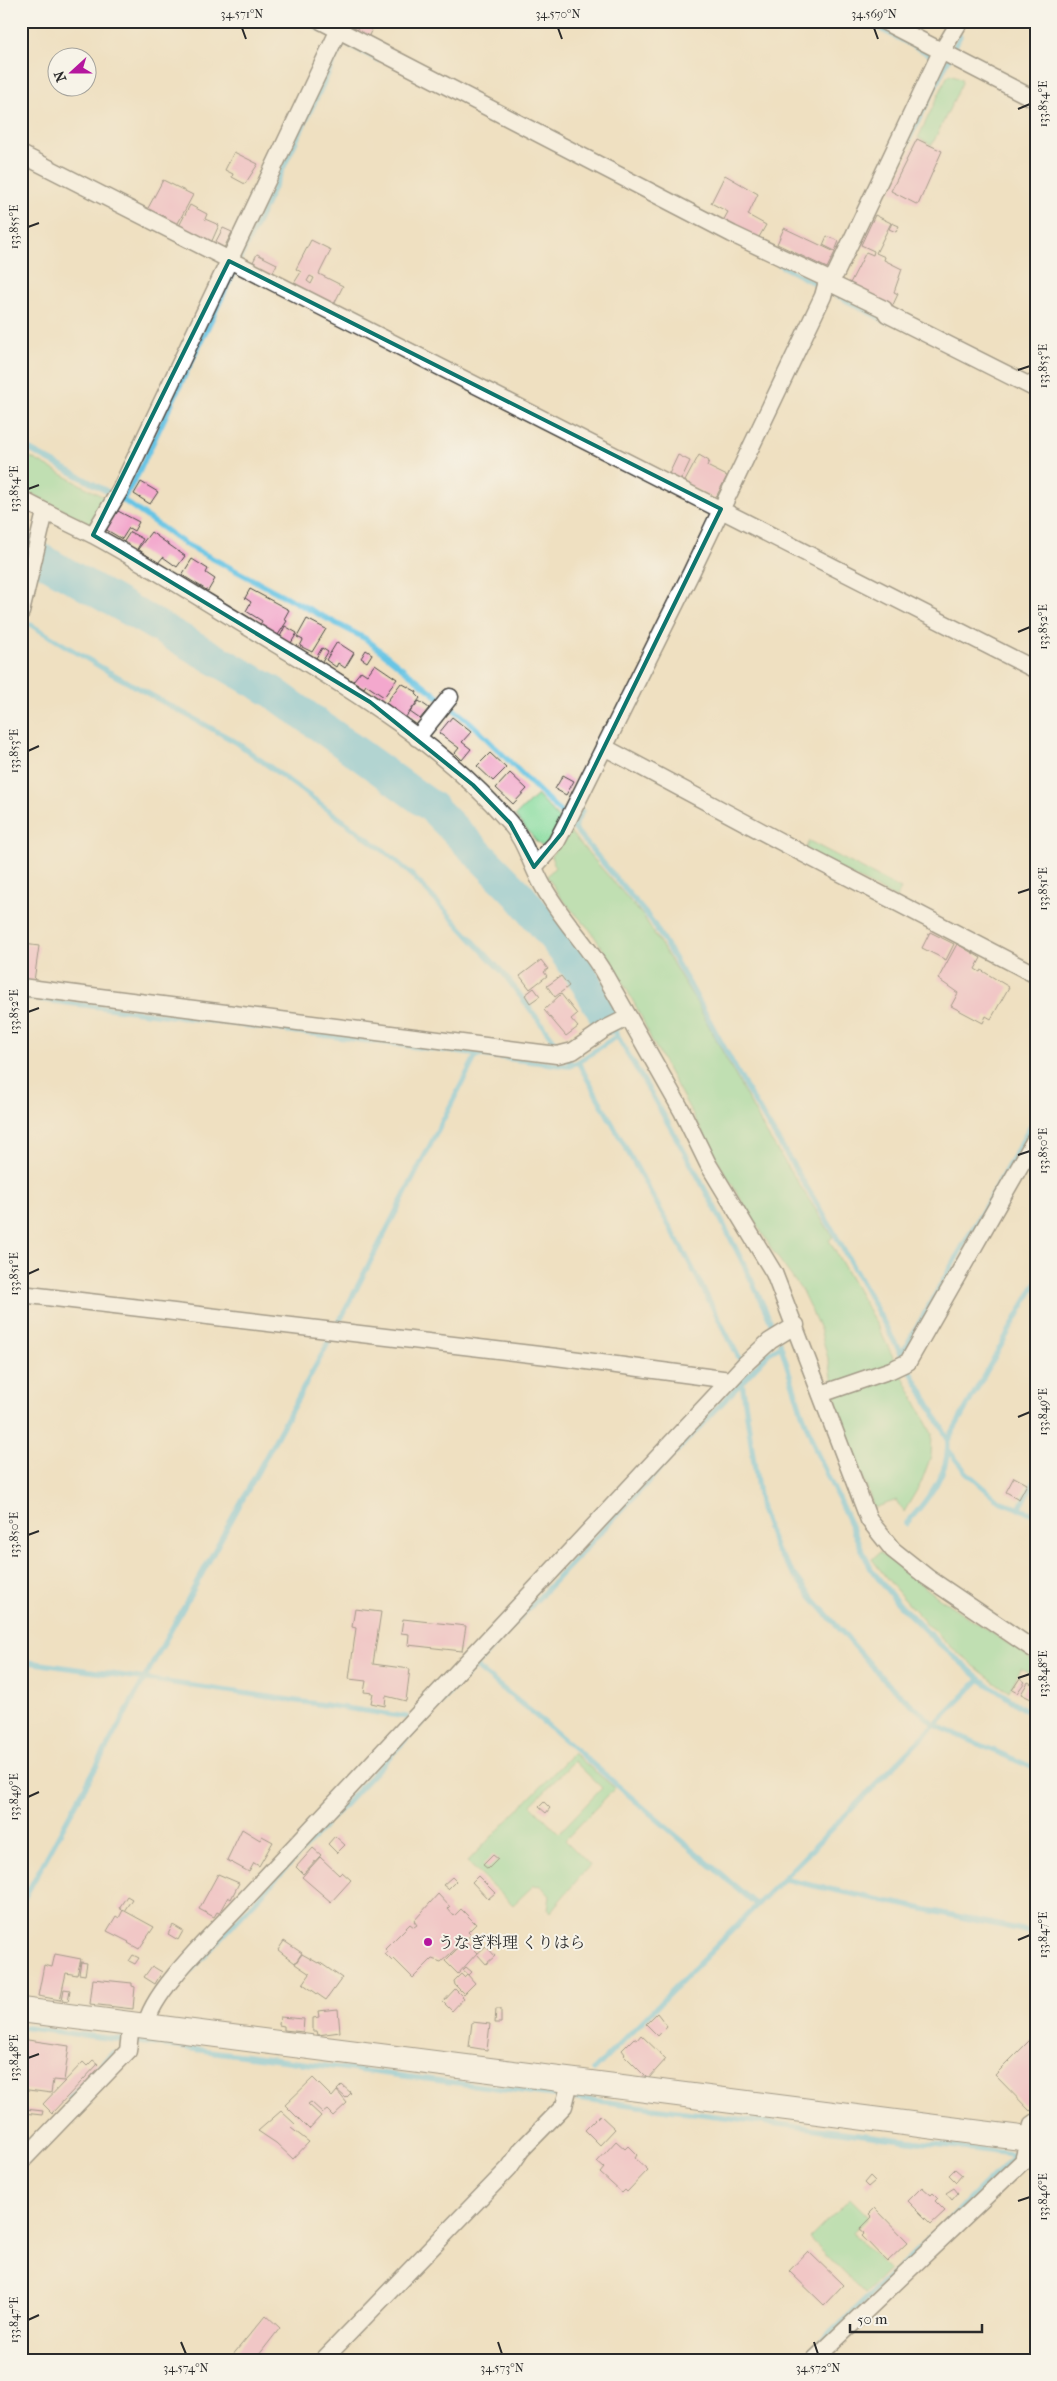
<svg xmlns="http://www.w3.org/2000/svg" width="1057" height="2381" font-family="'IM FELL French Canon','Noto Serif JP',serif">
<rect width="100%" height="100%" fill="#f7f3e8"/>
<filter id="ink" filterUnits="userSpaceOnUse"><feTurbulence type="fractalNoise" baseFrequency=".02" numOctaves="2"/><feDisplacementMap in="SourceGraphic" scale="10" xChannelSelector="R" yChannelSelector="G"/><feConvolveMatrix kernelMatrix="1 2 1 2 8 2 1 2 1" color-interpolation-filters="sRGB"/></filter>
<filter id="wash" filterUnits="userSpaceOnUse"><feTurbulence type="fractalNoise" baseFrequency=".0096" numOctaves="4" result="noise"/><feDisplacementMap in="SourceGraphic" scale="20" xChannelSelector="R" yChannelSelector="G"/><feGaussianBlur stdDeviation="1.12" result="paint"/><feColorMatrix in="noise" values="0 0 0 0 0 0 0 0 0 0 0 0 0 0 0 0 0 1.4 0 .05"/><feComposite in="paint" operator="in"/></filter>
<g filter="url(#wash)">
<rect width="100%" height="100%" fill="#efe0c1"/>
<!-- green -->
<path fill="#88dda0" stroke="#5a8466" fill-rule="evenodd" d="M950,74L961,78L962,83L932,145L918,138L947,77Z
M21,452L107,499L94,520L89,523L83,520L21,488Z
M537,795L561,821L545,847L537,842L515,816Z
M570,832L644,917L695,1000L766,1133L833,1237L829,1240L878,1327L932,1434L931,1456L921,1483L904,1512L897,1500L874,1508L837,1406L830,1366L820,1329L802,1291L773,1251L726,1175L651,1039L640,1014L613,964L590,930L561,898L547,876L555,867L551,856Z
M809,841L901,889L896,898L804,851Z
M880,1552L938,1597L1031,1659L1035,1667L1033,1675L1021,1668L1009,1692C955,1655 911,1612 872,1559Z
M573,1753L615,1788L565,1840L590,1865L550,1912L548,1910L550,1896L541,1886L534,1885L513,1905L467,1862ZM574,1761L602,1788L559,1833L531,1805Z
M850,2198L869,2217L853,2233L889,2270L865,2294L810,2238Z"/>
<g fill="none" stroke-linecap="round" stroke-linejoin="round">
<!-- stream -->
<path stroke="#67c5e5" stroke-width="5.5" d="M304,21L322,30
M865,21L937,58
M337,38L378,60
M888,182L960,36
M780,265L887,322
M21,445L123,500L185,544L366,639L472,724L562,814L652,921L691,987L749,1093L831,1227L947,1437C953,1469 926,1502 906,1524
M125,496L138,474L353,21
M31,625L109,672L236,742L387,853L411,874L504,974L572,1065
M574,827L582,811
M21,997L567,1066L578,1062L617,1036
M612,1027C671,1127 730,1228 776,1334
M578,1062L686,1256L739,1358
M780,1343L801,1410L817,1453L871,1569L895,1600L936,1641L980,1679L1036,1717
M901,1355L1036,1117
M742,1382L761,1509L776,1550L809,1594L885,1681L935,1725L1036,1769
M948,1440L1036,1283
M949,1451L966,1472L999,1501L1036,1515
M1019,1509L1036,1479
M21,1661L407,1717
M475,1666L546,1724L757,1905
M331,1819L769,1353L781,1346
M782,1879L1036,1933
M21,1904L332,1336L477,1054
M184,1978L325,1826
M21,2027L1036,2157
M594,2070L980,1679
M70,2099L113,2053
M803,2360L1012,2159L1016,2150"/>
<!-- river -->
<path stroke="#67c5e5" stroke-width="32" d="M21,548L273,692L432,807L519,895L551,934L580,972L607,1019"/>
</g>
<g id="blocks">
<!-- building -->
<path fill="#f3a8cd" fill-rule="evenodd" d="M361,21L375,22L367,40L355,34Z
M917,139L942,151L918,205L891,191Z
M234,152L258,164L245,184L232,177L233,174L225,170Z
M725,175L758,194L748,215L766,225L758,239L723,221L728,212L711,203Z
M163,180L193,195L177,225L147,210Z
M190,205L207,214L205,219L219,225L211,243L179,226Z
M875,215L891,223L876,253L885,257L884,260L902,269L894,292L898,294L891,309L848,287L866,252L873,255L874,251L861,245Z
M892,223L899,226L896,232L889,229Z
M223,228L232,232L223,250L214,245Z
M784,228L835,252L827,268L777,244Z
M827,236L839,241L835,251L823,245Z
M311,240L331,250L319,274L343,286L332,308L291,288L301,272L296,269ZM310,276L314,278L311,284L307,281Z
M257,254L277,264L271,276L251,266Z
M678,455L690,461L681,480L669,474Z
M699,455L709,461L707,466L727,476L715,499L684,483Z
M141,482L158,492L150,504L134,494Z
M116,510L139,522L134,531L129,528L122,539L105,529Z
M130,532L143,539L136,551L123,543Z
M151,532L185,556L177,567L163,557L158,563L138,549Z
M192,559L208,569L206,573L215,579L208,591L182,575Z
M250,589L289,610L284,619L287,621L278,635L260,625L262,621L246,611L251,602L245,598Z
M307,619L326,629L312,652L300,646L303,640L297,637Z
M285,626L297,633L291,643L280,637Z
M337,642L354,653L345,668L338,663L336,667L326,660Z
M322,648L328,652L322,662L316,658Z
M366,650L372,654L367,662L361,658Z
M375,664L397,679L384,697L366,685L364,688L353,681L361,671L367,675Z
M401,683L417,692L416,694L420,698L405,718L386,703Z
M419,701L429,708L420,719L410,712Z
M452,717L471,732L462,742L471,749L462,760L455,753L459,748L439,733Z
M490,753L506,768L493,781L477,766Z
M510,773L527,789L513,804L496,788Z
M563,775L574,781L566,795L555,789Z
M930,932L954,944L946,960L922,948Z
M21,940H24V944L39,946L34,981L21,979Z
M957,944L981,958L975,969L980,972L981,970L1009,987L991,1019L986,1016L983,1023L951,1006L958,993L938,979Z
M541,960L548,969L544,972L547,976L530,989L520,976Z
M561,976L569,986L555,997L547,986Z
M534,988L540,996L530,1003L525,995Z
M561,994L577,1014L571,1019L578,1027L566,1036L544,1010Z
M1014,1477L1027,1484L1019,1499L1006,1492Z
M355,1609L381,1612L373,1664L410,1669L406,1701L386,1696L385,1706L371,1703L373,1693L364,1692L366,1681L349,1679L356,1628L352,1627Z
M403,1619L466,1626L462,1651L408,1645L409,1634L401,1633Z
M1020,1678L1025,1682L1017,1693L1012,1690Z
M1028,1682L1036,1686L1031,1699L1021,1694Z
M544,1802L550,1808L546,1813L539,1807Z
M242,1829L260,1840L262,1836L273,1842L259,1866L254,1863L249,1872L227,1860Z
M335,1836L345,1845L337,1853L328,1844Z
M313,1848L321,1855L303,1874L296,1867Z
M493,1855L498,1859L488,1869L483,1865Z
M320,1857L339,1875L342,1872L351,1880L331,1902L302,1877Z
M218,1874L239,1883L231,1899L228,1897L219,1913L217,1912L214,1917L199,1909Z
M478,1876L495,1893L488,1899L472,1882Z
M452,1877L456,1881L448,1889L443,1885Z
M438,1894L450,1907L448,1909L454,1916L461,1909L476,1924L468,1932L471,1935L441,1962L432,1959L413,1978L394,1959L392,1961L385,1954L388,1952L385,1949L410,1924L414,1927L417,1925L414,1921Z
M127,1896L132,1899L124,1911L119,1908Z
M123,1910L154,1927L139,1949L128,1943L129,1942L107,1931L116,1916L119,1918Z
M173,1925L183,1931L178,1940L168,1934Z
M284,1941L302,1953L295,1963L278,1950Z
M465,1941L477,1953L458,1974L445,1961Z
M486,1946L495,1956L486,1964L477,1954Z
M55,1954L81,1959L77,1975L66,1973L60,2000L38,1996L44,1965L52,1967Z
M302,1954L318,1963L319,1962L342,1978L326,2000L303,1984L310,1974L295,1964Z
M133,1955L139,1958L135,1964L129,1961Z
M81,1962L87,1963L85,1975L79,1974Z
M152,1966L162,1972L155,1984L144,1977Z
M466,1967L472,1972L469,1975L463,1970Z
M461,1974L464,1977L467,1974L475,1983L464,1994L455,1985L454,1981Z
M93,1979L132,1983V1986L135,1987L133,2009L90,2004Z
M64,1989L70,1990L68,2001L62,2000Z
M455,1989L464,1998L452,2011L443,2002Z
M338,2009L340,2032L318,2035L317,2031H313V2018L319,2017L318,2011Z
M496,2009H501V2023H495Z
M657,2013L667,2026L658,2036L646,2024Z
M280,2017L304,2019L303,2032L284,2030V2026L279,2025Z
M472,2022L490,2024L487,2050L469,2047Z
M1036,2034V2105L1030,2111L995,2075Z
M641,2035L666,2059L648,2079L624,2055L625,2054L622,2050L634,2038L637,2040Z
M21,2039L69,2046L64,2081L53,2080L51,2093L21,2089Z
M93,2060L98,2064L52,2113L43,2104L83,2062L87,2066Z
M313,2078L332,2097L337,2091L347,2103L333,2116L327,2110L323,2113L311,2102L308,2104L321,2116L309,2129L285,2105Z
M342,2085L351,2093L346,2098L337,2090Z
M25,2109L43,2111L42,2115L24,2113Z
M281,2111L295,2124L291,2128L309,2142L293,2159L276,2143L258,2131Z
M600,2115L615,2129L600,2145L585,2130Z
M616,2141L625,2149L628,2146L637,2155L635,2158L648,2170L627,2192L625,2190L622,2193L600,2173L604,2168L597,2162Z
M955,2169L962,2175L956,2182L949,2175Z
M870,2176L875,2181L868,2187L864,2183Z
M922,2187L931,2195L933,2193L938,2198L935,2201L945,2211L931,2224L908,2201Z
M954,2188L958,2193L952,2200L946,2193Z
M875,2208L908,2242L887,2262L862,2236L865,2233L860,2229L872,2217L869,2214Z
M808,2251L843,2285L824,2305L789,2271Z
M266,2315L280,2328L255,2360H234L231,2357Z"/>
</g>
</g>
<g filter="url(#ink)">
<use href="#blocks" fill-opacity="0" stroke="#484642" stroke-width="1"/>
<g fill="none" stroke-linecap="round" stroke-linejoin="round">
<defs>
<path id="street" d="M321,21L732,234L823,277L828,282L884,309L887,314L1036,389
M883,21L1036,100
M21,154L1036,670
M21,499C45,512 69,523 93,535C154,568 212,606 271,641C356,692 443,746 509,822C525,840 531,865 543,886C559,916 584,941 602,970L682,1111L708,1164L774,1273L869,1520L893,1550L927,1577L1036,1651
M93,535L120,490L343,21
M21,612L45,512
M417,738L450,697
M604,747L800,852L1036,975
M534,867L556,843L569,818L691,573L823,296L826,285L836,273L939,56L960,21
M21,987L557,1055L573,1051L605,1029L629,1017
M21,1294L556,1357L730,1380
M821,1394L891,1370L908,1362L1036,1138
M146,2026C150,1993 214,1933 238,1907L745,1364L770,1341L796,1325
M21,2162L128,2051L131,2024
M323,2360L509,2168L522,2149L564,2106L570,2082
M814,2360L1023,2161L1032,2125L1036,2122"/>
<path id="secondary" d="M21,2010L1036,2140"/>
</defs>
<!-- street casing -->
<use href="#street" stroke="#484642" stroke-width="19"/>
<!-- secondary casing -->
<use href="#secondary" stroke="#484642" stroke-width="26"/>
<!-- street -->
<use href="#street" stroke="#fff" stroke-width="16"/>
<!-- secondary -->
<use href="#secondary" stroke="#fff" stroke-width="24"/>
</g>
</g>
<!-- marked area -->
<path d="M0 0H1057V2381H0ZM229,261L721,509L562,833L534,867L510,823L473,785L370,702L93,535Z" fill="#efe0c1" fill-opacity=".55" fill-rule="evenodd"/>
<path fill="none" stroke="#0f766e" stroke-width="4" stroke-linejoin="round" d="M229,261L721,509L562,833L534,867L510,823L473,785L370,702L93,535Z"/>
<!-- ticks -->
<path fill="none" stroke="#2b2b2b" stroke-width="2" d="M242,28L246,39M558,28L562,39M874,28L878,39M1018,109L1030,104M28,227L39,223M1018,370L1030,366M28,489L39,485M1018,632L1030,627M28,751L39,746M1018,893L1030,889M28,1012L39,1008M1018,1155L1030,1151M28,1274L39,1269M1018,1417L1030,1412M28,1535L39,1531M1018,1678L1030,1674M28,1797L39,1792M1018,1940L1030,1935M28,2058L39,2054M1018,2201L1030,2197M28,2320L39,2315M181,2342L186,2354M498,2342L502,2354M814,2342L818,2354"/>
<!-- markers -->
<circle fill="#b5179e" stroke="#f7f3e8" stroke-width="2" cx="428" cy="1942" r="5"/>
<g text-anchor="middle" stroke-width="4" stroke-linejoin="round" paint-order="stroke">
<!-- poi labels -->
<g font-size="16" fill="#2b2b2b" stroke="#f7f3e8" text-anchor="start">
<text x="438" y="1948">うなぎ料理 くりはら</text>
</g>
</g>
<!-- margin -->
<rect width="1057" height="2381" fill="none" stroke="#f7f3e8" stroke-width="55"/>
<!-- north arrow -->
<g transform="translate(72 72) rotate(249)"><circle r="24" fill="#f7f3e8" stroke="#a5a39c"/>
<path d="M0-4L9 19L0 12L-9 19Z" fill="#b5179e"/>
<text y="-8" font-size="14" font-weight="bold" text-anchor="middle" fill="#2b2b2b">N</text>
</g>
<!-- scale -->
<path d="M850 2324v8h132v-8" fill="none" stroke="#2b2b2b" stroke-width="2.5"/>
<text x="857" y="2324" font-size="15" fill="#2b2b2b" stroke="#f7f3e8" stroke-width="4" paint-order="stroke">50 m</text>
<rect x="28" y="28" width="1002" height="2326" fill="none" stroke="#2b2b2b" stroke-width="2"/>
<g font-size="12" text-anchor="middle" fill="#2b2b2b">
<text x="242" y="18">34.571°N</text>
<text x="558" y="18">34.570°N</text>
<text x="874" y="18">34.569°N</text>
<text transform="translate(1043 104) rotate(-90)" y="4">133.854°E</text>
<text transform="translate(14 227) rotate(-90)" y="4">133.855°E</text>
<text transform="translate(1043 366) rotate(-90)" y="4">133.853°E</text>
<text transform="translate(14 489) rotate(-90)" y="4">133.854°E</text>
<text transform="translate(1043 627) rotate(-90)" y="4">133.852°E</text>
<text transform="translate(14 751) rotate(-90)" y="4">133.853°E</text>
<text transform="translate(1043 889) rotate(-90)" y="4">133.851°E</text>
<text transform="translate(14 1012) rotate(-90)" y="4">133.852°E</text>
<text transform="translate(1043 1151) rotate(-90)" y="4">133.850°E</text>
<text transform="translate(14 1274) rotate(-90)" y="4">133.851°E</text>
<text transform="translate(1043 1412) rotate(-90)" y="4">133.849°E</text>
<text transform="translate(14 1535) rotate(-90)" y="4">133.850°E</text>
<text transform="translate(1043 1674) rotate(-90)" y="4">133.848°E</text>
<text transform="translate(14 1797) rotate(-90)" y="4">133.849°E</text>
<text transform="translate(1043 1935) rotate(-90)" y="4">133.847°E</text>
<text transform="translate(14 2058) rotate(-90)" y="4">133.848°E</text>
<text transform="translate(1043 2197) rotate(-90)" y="4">133.846°E</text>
<text transform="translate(14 2320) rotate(-90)" y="4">133.847°E</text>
<text x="186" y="2372">34.574°N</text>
<text x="502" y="2372">34.573°N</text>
<text x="818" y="2372">34.572°N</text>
</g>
</svg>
